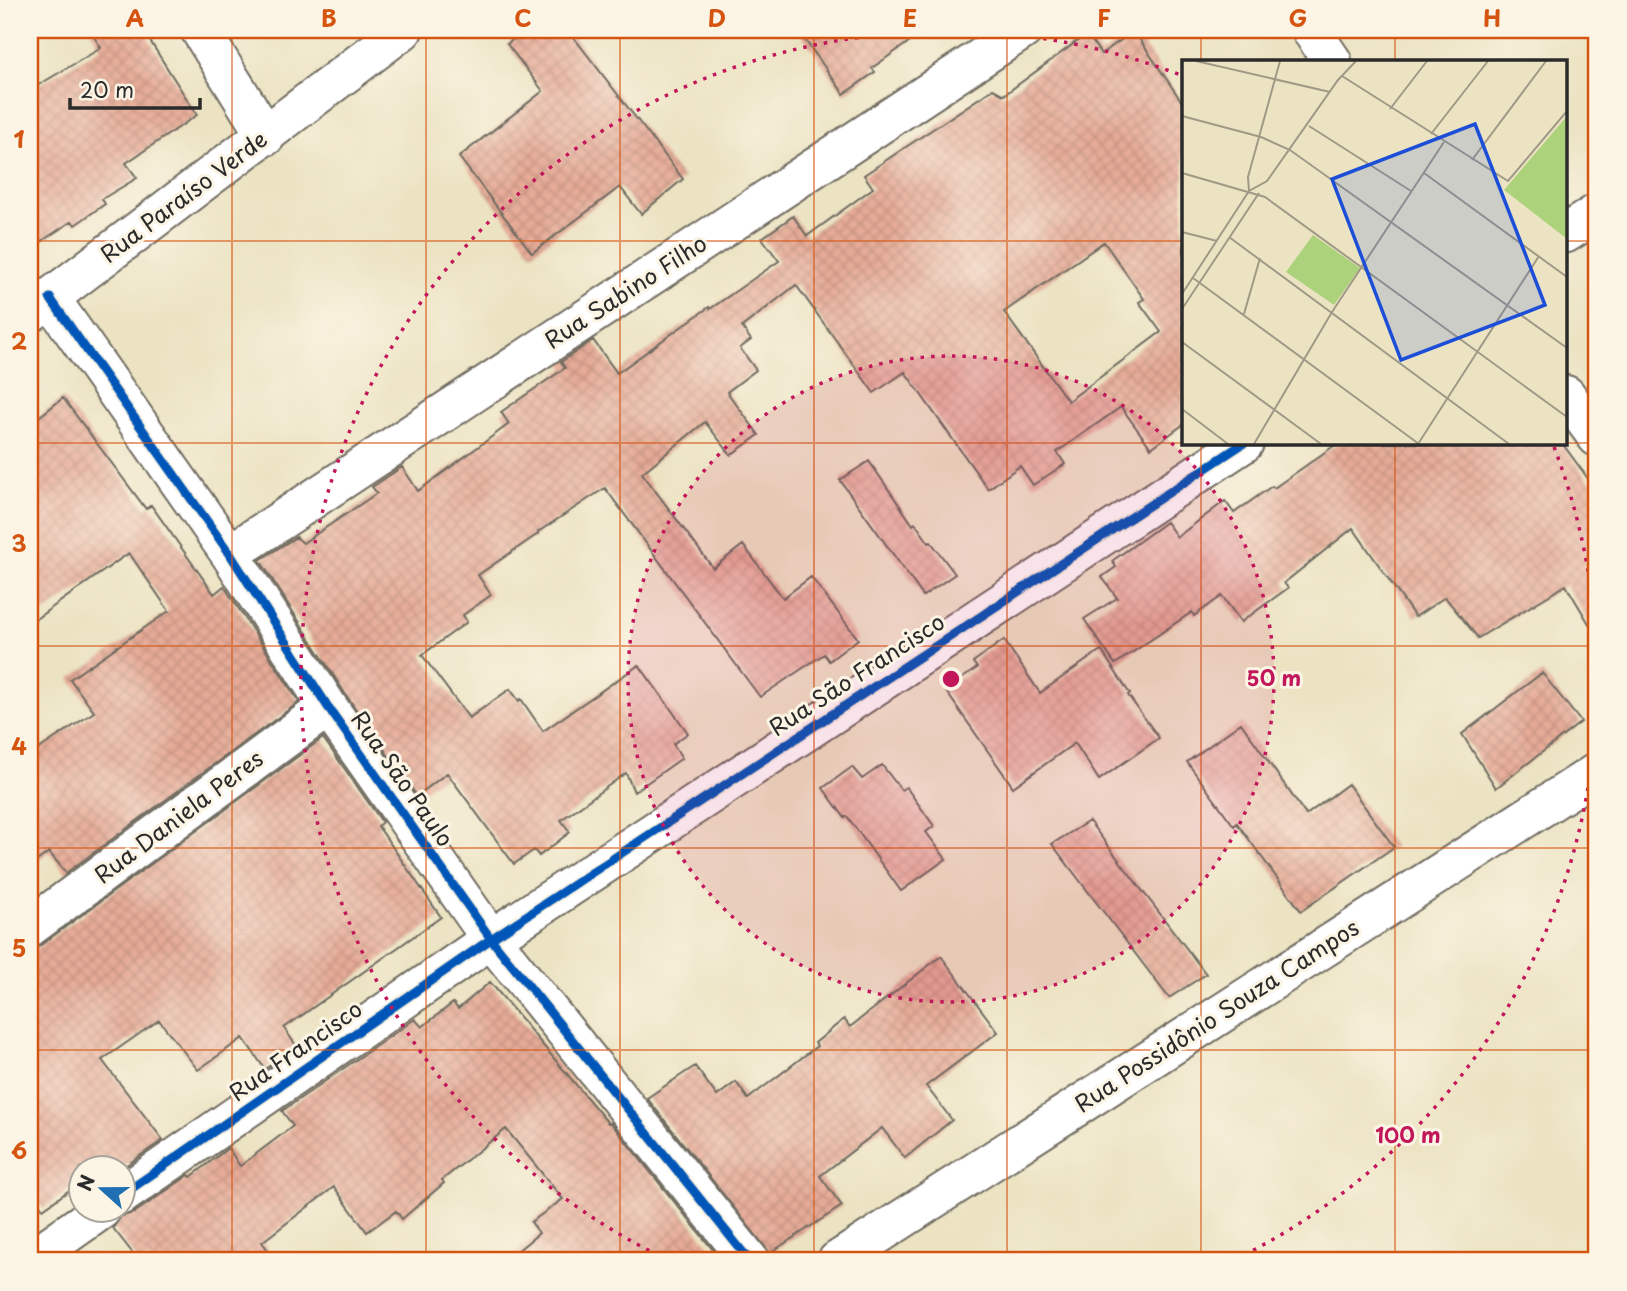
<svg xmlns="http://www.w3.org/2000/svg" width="1627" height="1291" font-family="'Playpen Sans',sans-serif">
<defs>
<pattern id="building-cross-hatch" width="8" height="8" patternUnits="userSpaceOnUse" patternTransform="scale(1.75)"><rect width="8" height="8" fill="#e6ab97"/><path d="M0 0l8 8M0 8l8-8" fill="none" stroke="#c59382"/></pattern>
</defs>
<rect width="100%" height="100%" fill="#fcf5e5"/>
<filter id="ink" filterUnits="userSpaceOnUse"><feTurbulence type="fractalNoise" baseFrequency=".0143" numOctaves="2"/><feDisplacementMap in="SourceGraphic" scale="14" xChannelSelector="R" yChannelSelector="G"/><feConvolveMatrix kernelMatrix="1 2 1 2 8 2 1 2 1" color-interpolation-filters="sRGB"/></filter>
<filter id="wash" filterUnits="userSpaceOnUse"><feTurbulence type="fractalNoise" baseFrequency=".00686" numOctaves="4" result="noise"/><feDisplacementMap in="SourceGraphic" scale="28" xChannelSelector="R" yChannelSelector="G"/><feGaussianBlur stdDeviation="1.57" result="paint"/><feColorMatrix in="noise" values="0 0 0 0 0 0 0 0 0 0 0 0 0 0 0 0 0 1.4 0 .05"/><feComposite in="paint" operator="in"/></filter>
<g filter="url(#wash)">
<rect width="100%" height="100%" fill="#ece3c3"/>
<g id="blocks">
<!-- building -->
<path fill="url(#building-cross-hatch)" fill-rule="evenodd" d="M90,30H143L197,115L126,163L137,178L102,199L105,204L75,225L72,221L30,249V90L101,48Z
M526,30H568L683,179L641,214L620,187L532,253L459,157L543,91L507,44Z
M798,30H926L872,68L875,72L844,94Z
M1134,31L1184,105V424L1151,448L1121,407L1057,452L1065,464L1033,485L1020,466L988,489L905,372L874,393L796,285L742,327L751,340L740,348L756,370L727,392L759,435L731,455L705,422L642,473L713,568L743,545L783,598L811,577L858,639L829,661L824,654L760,697L605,488L538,532V534L478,575L491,595L463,615L467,622L422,655L469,718L510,689L519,701L521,699L543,731L639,665L688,733L673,744L682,758L634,792L626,773L561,820L570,832L539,856L534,850L514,864L447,773L417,796L346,695L260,560L296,537L303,543L377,493L372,487L402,467L418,491L509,424L501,412L565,368L561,362L593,340L617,373L709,307L710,309L779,261L762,238L793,216L807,236L873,188L864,175L993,89L1004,95L1087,34L1101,54ZM1104,242L1144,299L1139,302L1161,332L1068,401L1004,312Z
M63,398L146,509L151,505L214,594L224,586L299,702L66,873L49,852L30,866V755L94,712L70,679L169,611L129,553L30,623V424Z
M1338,443H1562L1597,491V637L1566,585L1478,638L1445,597L1415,617L1353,528L1284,583L1288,588L1241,622L1222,596L1194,616L1192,612L1115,664L1084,619L1117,598L1102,577L1116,567L1112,561L1166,522L1177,537L1225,501L1234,513L1272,486L1274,488Z
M869,461L913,525L915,523L929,543L931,542L955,574L923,596L840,480Z
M1004,640L1040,693L1101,650L1130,694L1128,695L1159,738L1099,780L1075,743L1013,787L945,690L977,668L973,662Z
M1542,673L1581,722L1496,788L1462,734Z
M1241,723L1306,815L1348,784L1394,847L1301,911L1237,823L1234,826L1187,762Z
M323,738L382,822L378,826L441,917L284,1028L297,1047L265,1069L243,1038L198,1070L159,1020L102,1060L163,1140L122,1168H80V1187L78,1184L43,1209L30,1192V953Z
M882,765L901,790L906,787L934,826L926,832L946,859L901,891L847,816L845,818L823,788L852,767L862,779Z
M1089,821L1206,974L1169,998L1052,844Z
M941,956L998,1032L926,1086L952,1120L905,1158L882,1128L820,1176L842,1206L770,1253L647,1098L695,1066L717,1096L736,1082L748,1099L817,1046L815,1043L844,1019L850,1027Z
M490,982L608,1123H611L722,1261H505L539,1233L531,1222L563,1199L506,1129L442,1180L444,1183L402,1219L396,1211L367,1232L334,1187L262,1242L276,1261H139L113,1228L121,1216L134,1213L189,1175L191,1177L228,1148L240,1166L293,1126L282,1111L415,1019L422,1027L453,1003L458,1009Z"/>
</g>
</g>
<g filter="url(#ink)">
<use href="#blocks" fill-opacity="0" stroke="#6f6b60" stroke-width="2"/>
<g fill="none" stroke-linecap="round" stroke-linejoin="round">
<defs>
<path id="minor" d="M200,30L266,136
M1311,30L1332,61
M1566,233L1597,213
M50,298L230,554L328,707L491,939L750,1261
M30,313L403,30
M1566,395L1597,437
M230,554L1023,30
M30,927L328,707
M122,1195L491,939L1244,443
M30,1260L101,1210
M837,1261L1597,772"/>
</defs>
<!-- minor casing -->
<use href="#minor" stroke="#6f6b60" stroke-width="42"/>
<!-- minor -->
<use href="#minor" stroke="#fff" stroke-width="38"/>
<defs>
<path id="cycleway" d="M50,298L230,554L328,707L491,939L750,1261
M122,1195L491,939L1244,443"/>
</defs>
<!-- cycleway casing -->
<use href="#cycleway" stroke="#fcf5e5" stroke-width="13"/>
<!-- cycleway -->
<use href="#cycleway" stroke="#0057b8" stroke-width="9"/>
</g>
</g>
<!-- grid -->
<path fill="none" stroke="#d5540f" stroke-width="2" stroke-opacity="0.55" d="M232,30V1261M426,30V1261M620,30V1261M814,30V1261M1007,30V1261M1201,30V61M1395,30V61M30,241H1184M1566,241H1597M30,443H1597M1201,443V1261M1395,443V1261M30,646H1597M30,848H1597M30,1050H1597"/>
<!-- distance rings -->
<circle cx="951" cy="679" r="323" fill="#c2185b" fill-opacity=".12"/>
<g fill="none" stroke="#c2185b" stroke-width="3.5" stroke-dasharray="3.5 7">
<circle cx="951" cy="679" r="323"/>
<path d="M668 1260A646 646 0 0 1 1183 76M1554 447A646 646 0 0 1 1234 1260"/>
</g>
<g text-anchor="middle" stroke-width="6" stroke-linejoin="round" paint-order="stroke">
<!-- street labels -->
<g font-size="23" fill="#2b2b2b" stroke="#fcf5e5">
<text transform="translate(184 197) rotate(-37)" y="8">Rua Paraíso Verde</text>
<text transform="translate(626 292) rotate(-33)" y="8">Rua Sabino Filho</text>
<text transform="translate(857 675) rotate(-33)" y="8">Rua São Francisco</text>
<text transform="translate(402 779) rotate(55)" y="8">Rua São Paulo</text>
<text transform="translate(179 817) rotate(-37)" y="8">Rua Daniela Peres</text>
<text transform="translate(1217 1016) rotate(-33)" y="8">Rua Possidônio Souza Campos</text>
<text transform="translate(296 1051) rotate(-35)" y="8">Rua Francisco</text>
</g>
</g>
<!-- overview -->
<g transform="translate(1182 60)">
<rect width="385" height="385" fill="#ece3c3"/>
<path d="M385,56V179L322,130Z" fill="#add27c"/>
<path d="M131,175L178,208L152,245L104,212Z" fill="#add27c"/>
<path fill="none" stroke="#9f9986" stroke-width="2" d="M14,1L148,32M160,16L326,121L385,51M208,49L245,1M0,56L79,77L108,90L385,288M127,66L229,131M249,74L306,1M290,100L364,1M0,113L83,137L385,357M242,113L385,217M67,131L66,117L98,1M0,172L35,181M47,177L327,384M11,218L237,384M0,234L67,131L85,121L156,20L174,1M0,249L77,133M62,254L78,198M0,282L139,384M0,349L46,384M72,384L150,252L262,82M236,384L357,196"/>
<path fill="#1d4ed8" fill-opacity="0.15" stroke="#1d4ed8" stroke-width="3.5" d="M293,64L363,245L219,300L150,119Z"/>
<rect width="385" height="385" fill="none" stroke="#2b2b2b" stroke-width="3.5"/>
</g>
<circle cx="951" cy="679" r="10" fill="#c2185b" stroke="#fcf5e5" stroke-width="3.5"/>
<g font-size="21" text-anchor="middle" font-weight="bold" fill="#c2185b" stroke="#fcf5e5" stroke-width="6" stroke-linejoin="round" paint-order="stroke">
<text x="1274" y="686">50 m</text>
<text x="1408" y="1143">100 m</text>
</g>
<!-- margin -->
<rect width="1627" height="1291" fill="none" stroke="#fcf5e5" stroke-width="77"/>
<!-- north arrow -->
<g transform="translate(102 1189) rotate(291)"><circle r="33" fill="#fcf5e5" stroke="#a8a49b" stroke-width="2"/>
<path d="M0-5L12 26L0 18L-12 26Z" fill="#1f6fb2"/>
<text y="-10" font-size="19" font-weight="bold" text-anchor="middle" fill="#2b2b2b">N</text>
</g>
<!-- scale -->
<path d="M70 98v10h130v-10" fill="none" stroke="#2b2b2b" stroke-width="3.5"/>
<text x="80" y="98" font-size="21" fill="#2b2b2b" stroke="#fcf5e5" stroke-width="5" paint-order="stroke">20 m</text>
<rect x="38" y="38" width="1550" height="1214" fill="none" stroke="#d5540f" stroke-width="2.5"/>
<g font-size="23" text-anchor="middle" font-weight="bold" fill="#d5540f">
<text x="135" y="27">A</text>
<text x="329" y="27">B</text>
<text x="523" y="27">C</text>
<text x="717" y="27">D</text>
<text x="910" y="27">E</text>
<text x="1104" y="27">F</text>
<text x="1298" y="27">G</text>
<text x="1492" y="27">H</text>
<text x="19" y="148">1</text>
<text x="19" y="350">2</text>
<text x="19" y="552">3</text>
<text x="19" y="755">4</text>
<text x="19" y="957">5</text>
<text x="19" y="1159">6</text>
</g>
</svg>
